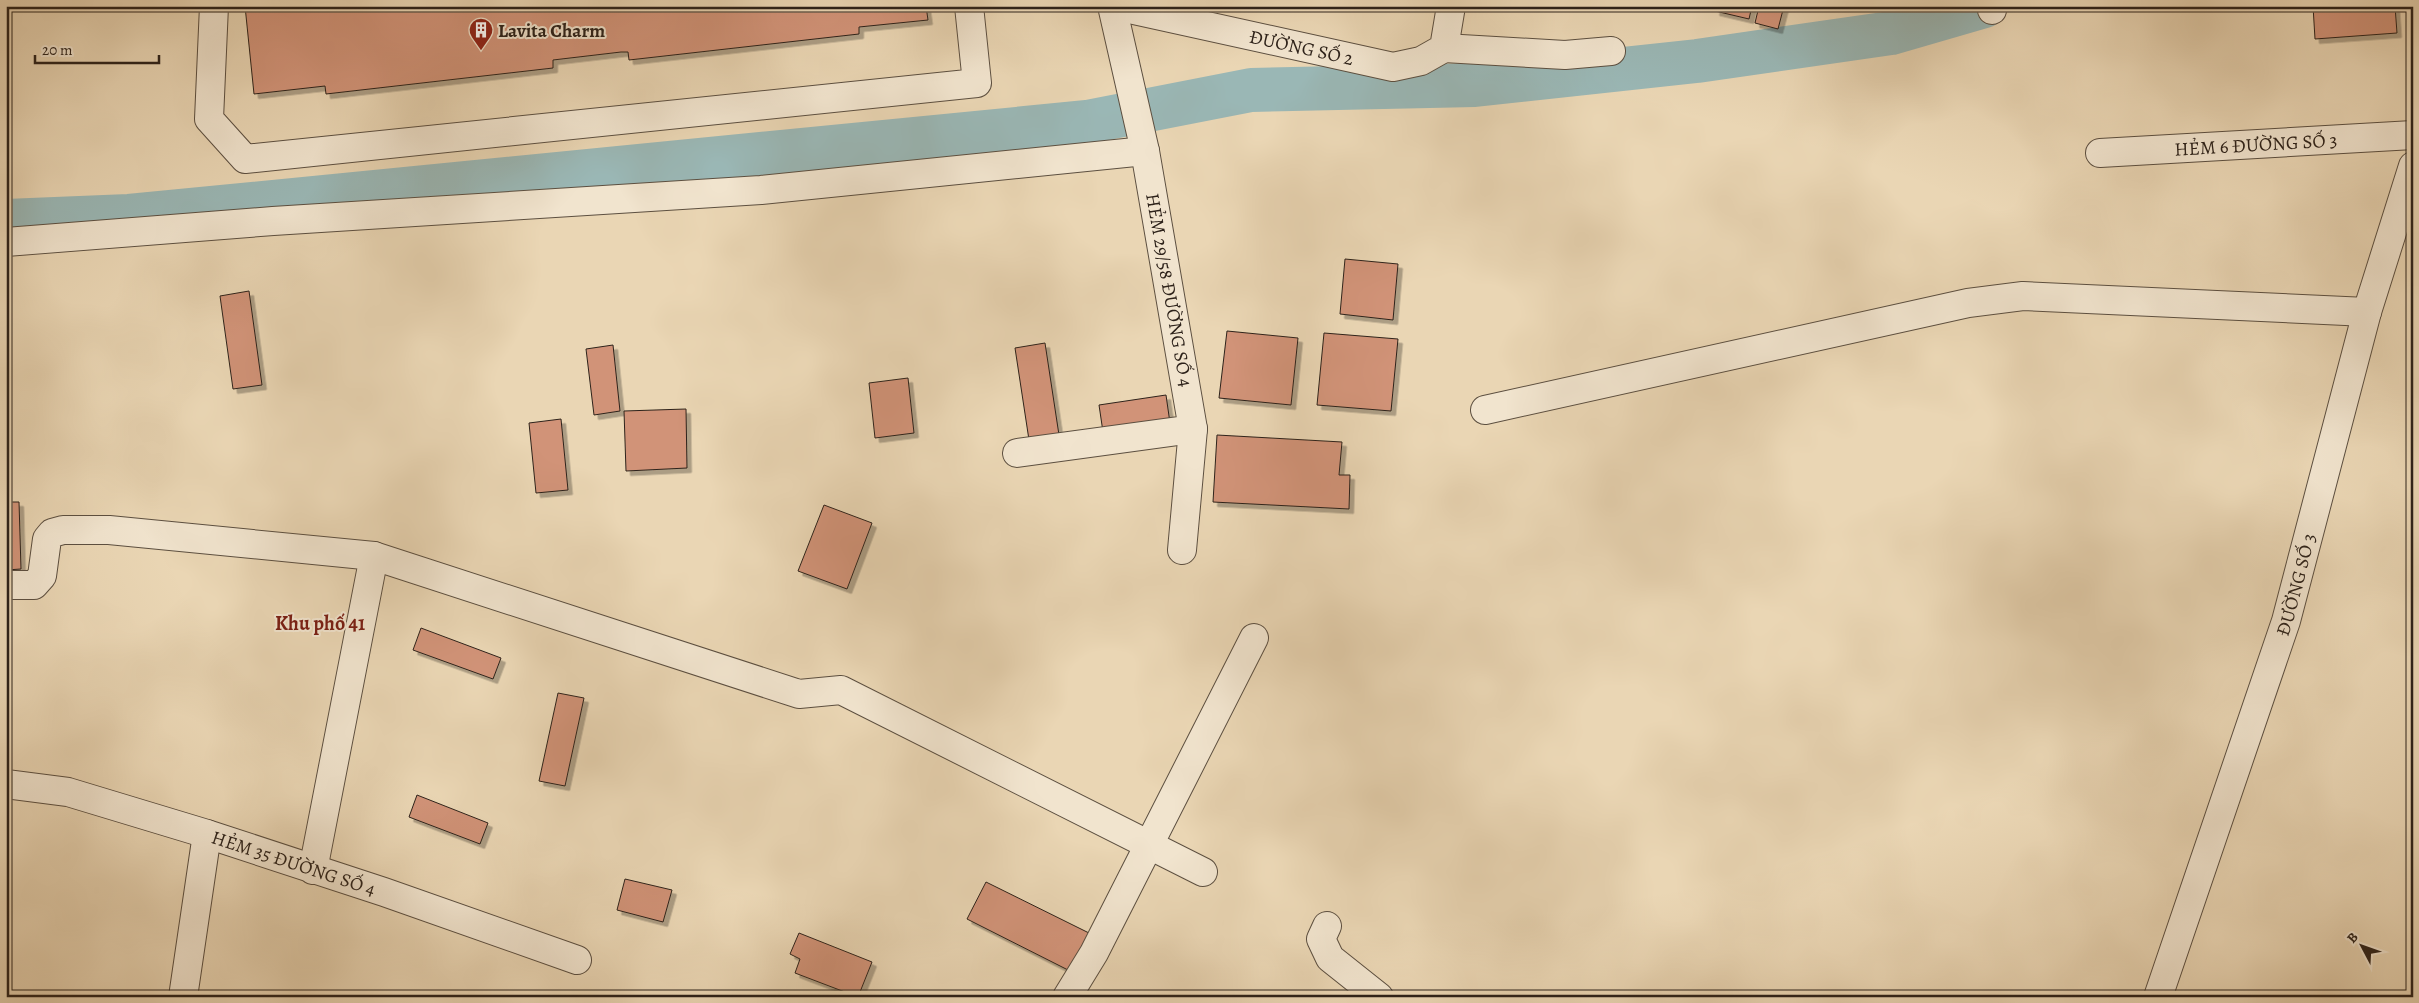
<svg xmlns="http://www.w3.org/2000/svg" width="2419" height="1003" font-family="Alegreya,serif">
<defs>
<filter id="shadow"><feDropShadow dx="4.5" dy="4.5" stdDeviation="0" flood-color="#0004"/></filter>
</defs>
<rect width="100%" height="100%" fill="#ead6b4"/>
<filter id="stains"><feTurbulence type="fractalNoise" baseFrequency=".004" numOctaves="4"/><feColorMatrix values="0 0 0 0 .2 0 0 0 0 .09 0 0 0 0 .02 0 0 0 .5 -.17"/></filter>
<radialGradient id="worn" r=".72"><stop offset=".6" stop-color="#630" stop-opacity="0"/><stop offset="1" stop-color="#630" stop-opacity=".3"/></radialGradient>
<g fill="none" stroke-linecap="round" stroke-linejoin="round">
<!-- canal -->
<path stroke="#9ab7b5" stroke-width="44" d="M6,221L129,216L1087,122L1251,90L1475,85L1697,61L1891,33L1984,6"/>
</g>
<!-- building -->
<path fill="#d19378" stroke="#2d221a" filter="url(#shadow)" d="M245,6H926L928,20L859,27V34L629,60L628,52H621L553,60V68L326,94L325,86L254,94Z
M1716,6H1752L1749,19L1715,11Z
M1759,6H1784L1778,29L1755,23Z
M2313,6H2395L2397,33L2315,39Z
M1345,259L1398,264L1393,320L1340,314Z
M249,291L262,385L233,389L220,296Z
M1227,331L1298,338L1291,405L1219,398Z
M1324,333L1398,339L1391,411L1317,405Z
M1045,343L1059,435L1029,440L1015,348Z
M613,345L620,411L594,415L586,349Z
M908,378L914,433L875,438L869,383Z
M1166,395L1170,423L1103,432L1099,405Z
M686,409L687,468L626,471L624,411Z
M561,419L568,490L536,493L529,423Z
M1217,435L1342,442L1339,475H1350L1349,509L1213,502Z
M6,502H19L21,569L6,570Z
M824,505L872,523L847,589L798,571Z
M421,628L501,658L493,679L413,650Z
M558,693L584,698L565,786L539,781Z
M417,795L488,823L480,844L409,817Z
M625,879L672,890L663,922L617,910Z
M986,882L1089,933L1070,971L967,919Z
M799,933L872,962L858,997L795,973L800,959L790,954Z"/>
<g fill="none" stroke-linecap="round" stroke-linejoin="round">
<defs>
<g id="minor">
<path d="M214,6L209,119L245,159L977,83L969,6"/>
<path id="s1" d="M1116,6L1393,67L1421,61L1444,48L1451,6"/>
<path d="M1992,10L1993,6"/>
<path d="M1444,48L1565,55L1611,51"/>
<path id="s2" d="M2100,153L2413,135"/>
<path d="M6,242L273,221L761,190L1145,151"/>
<path d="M1485,410L1968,303L2023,296L2367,312"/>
<path d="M1017,453L1193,429L1145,151L1112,6"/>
<path d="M1182,550L1193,429"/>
<path d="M6,585H34L42,576L47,539L52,533L63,530H109L374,556L799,694L841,690L1203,872"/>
<path id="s3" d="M6,784L68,792L207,834L384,892L577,960"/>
<path d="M313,870L374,556"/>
<path d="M1327,926L1321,939L1330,958L1379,997"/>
<path d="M183,997L207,834"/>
<path d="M1067,997L1094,953L1254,638"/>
<path id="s4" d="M2158,997L2286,621L2367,312L2413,166"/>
</g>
</defs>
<!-- minor casing -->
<use href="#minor" stroke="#5c4f40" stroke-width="30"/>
<!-- minor -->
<use href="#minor" stroke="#f1e4ce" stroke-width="28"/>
</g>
<!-- icons -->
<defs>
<symbol id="building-pin" viewBox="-11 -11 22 30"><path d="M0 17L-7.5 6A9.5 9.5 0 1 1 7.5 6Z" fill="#8f2418" stroke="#f1e4ce"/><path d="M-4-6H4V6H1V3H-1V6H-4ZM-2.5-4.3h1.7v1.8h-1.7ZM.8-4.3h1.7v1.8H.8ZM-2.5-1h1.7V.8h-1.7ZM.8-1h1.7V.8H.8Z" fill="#fff"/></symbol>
</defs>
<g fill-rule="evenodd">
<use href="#building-pin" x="467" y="16" width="28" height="38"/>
</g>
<g text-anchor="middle" stroke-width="4" stroke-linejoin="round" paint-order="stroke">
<!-- poi labels -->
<g font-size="19" font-weight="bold" fill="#2d221a" stroke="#f1e4ce" text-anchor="start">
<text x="498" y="37">Lavita Charm</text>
</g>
<!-- street labels -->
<g font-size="19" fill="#2d221a" stroke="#f1e4ce">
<text dy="7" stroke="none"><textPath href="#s1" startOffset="190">ĐƯỜNG SỐ 2</textPath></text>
<text dy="7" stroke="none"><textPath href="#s2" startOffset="156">HẺM 6 ĐƯỜNG SỐ 3</textPath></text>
<text transform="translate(1170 290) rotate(80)" y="7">HẺM 29/58 ĐƯỜNG SỐ 4</text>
<text dy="7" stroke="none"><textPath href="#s4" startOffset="435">ĐƯỜNG SỐ 3</textPath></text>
<text dy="7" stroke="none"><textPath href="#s3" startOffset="299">HẺM 35 ĐƯỜNG SỐ 4</textPath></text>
</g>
<!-- neighbourhood labels -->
<g font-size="20" font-weight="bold" fill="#7a1f14" stroke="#f1e4ce">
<text x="320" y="630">Khu phố 41</text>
</g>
</g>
<!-- margin -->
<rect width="2419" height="1003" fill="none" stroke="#ead6b4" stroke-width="25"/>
<rect x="8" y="8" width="2404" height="988" fill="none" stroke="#2d221a" stroke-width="2.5"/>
<rect x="12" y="12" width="2394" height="978" fill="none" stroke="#2d221a"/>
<!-- north arrow -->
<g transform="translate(2362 946) rotate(311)" stroke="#f1e4ce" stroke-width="4" paint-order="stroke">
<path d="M0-4L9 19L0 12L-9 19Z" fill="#2d221a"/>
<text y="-8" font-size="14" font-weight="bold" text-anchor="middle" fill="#2d221a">B</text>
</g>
<!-- scale -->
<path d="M35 55v8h124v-8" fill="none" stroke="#2d221a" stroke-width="2.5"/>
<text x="42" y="55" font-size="15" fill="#2d221a" stroke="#f1e4ce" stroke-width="4" paint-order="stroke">20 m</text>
<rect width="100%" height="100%" filter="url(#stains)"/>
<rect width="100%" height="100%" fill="url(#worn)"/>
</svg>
